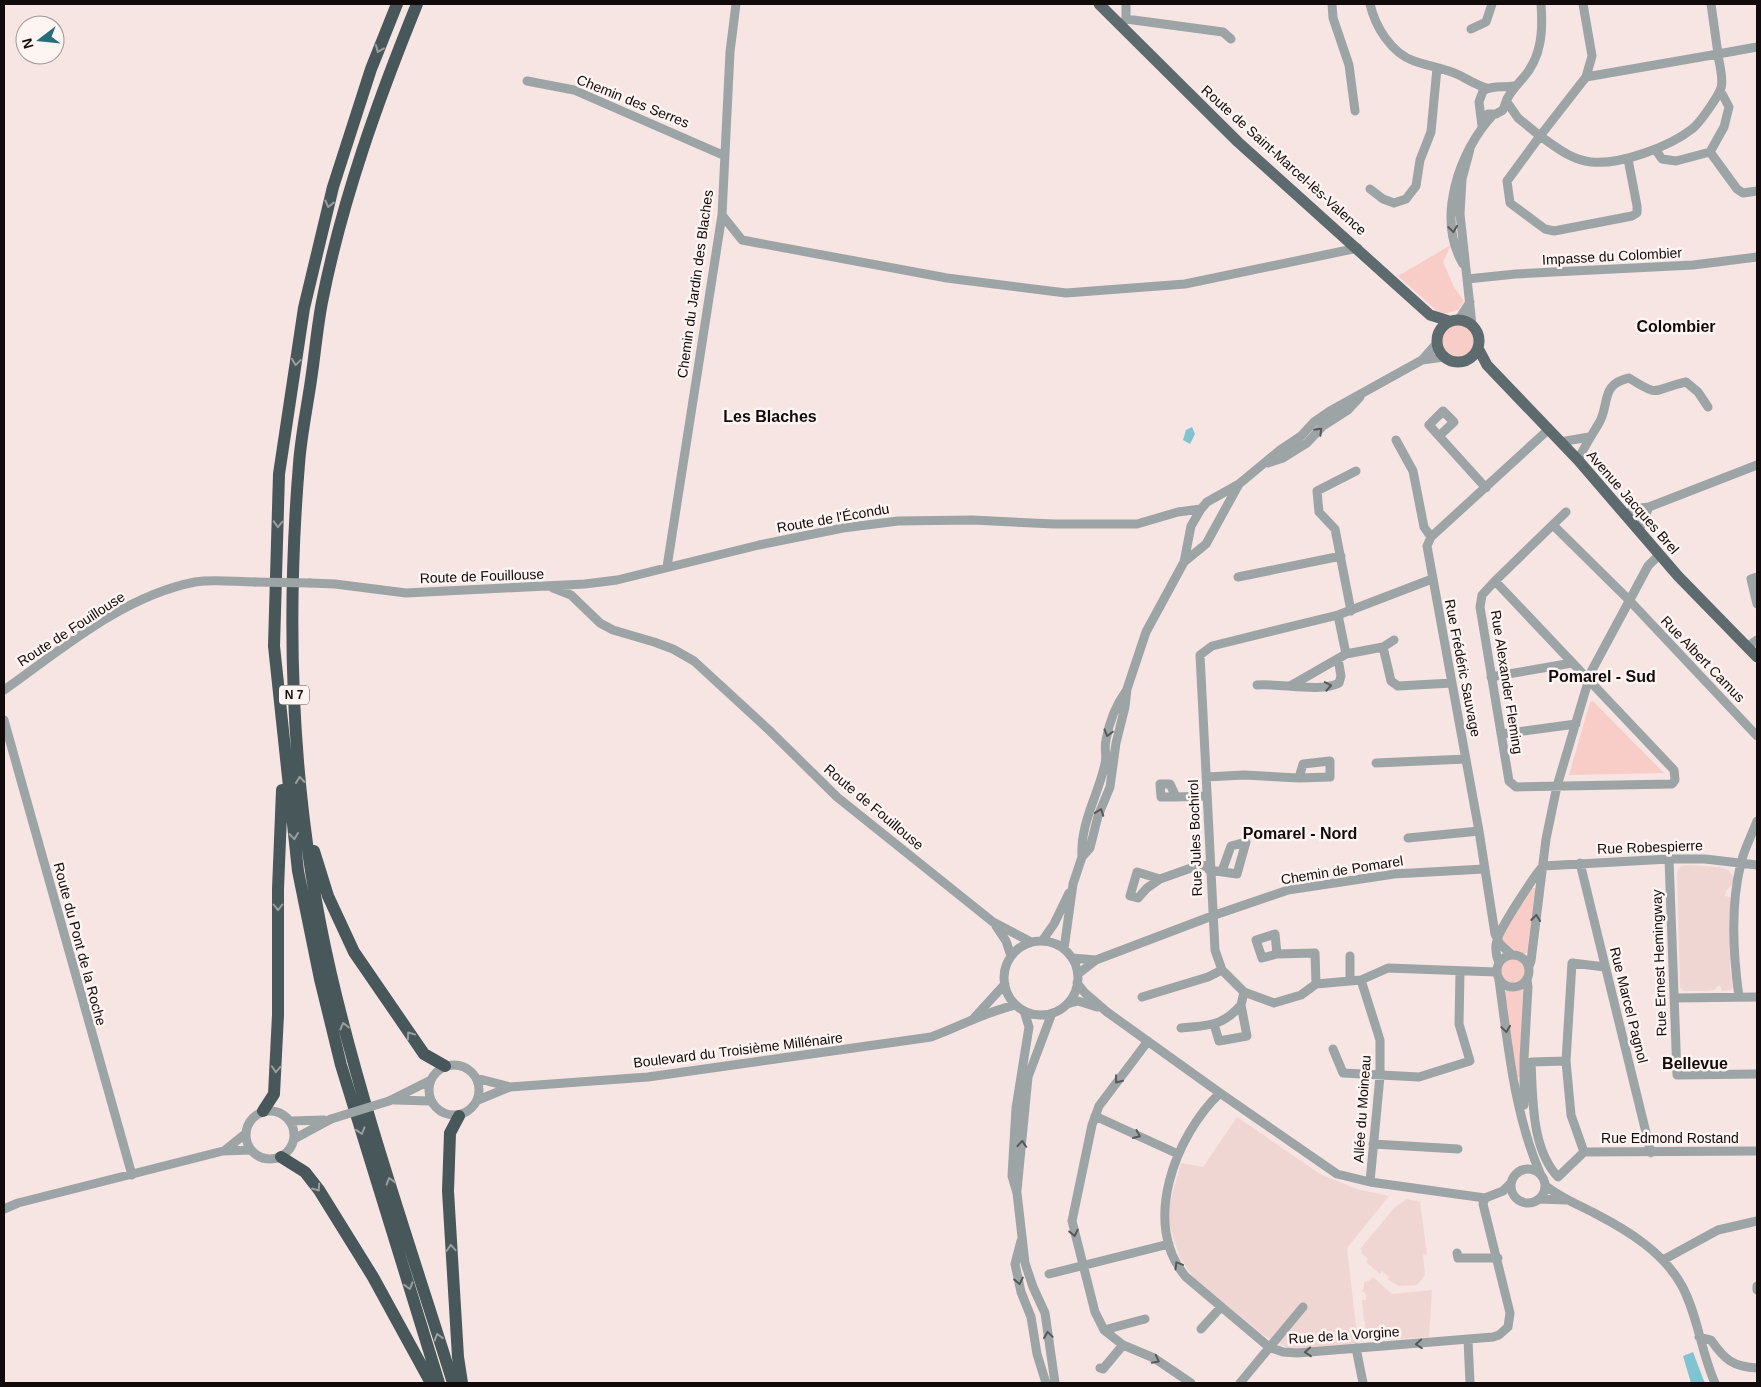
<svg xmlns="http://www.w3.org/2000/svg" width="1761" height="1387" font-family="Arial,sans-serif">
<rect width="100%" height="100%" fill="#f6e5e2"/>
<!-- built -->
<path fill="#f0d6d3" d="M1688,865L1720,867L1728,870L1733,876L1734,883L1726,891L1725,896L1730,897L1731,900L1730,970L1733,988L1730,990L1722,991L1720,986H1717L1715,990L1709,991H1684L1680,988L1677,872L1681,866Z
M1237,1117L1320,1174L1357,1189L1389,1196L1347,1248L1358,1344L1299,1351L1290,1349L1263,1335L1194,1278L1180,1258L1169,1224V1206L1181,1163L1203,1167Z
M1407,1199L1420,1202L1427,1254L1423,1255L1425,1275L1417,1285L1399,1286L1387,1279L1389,1277L1382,1271L1380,1274L1366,1262L1368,1259L1361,1253L1362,1251L1360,1249L1395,1207Z
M1373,1277L1392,1294L1432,1290L1429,1337L1372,1341L1371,1332L1366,1333L1365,1323H1367L1364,1321L1362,1300H1366V1294L1362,1291L1364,1287V1282L1369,1281Z"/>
<!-- green -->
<path fill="#f8cdc7" d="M1451,245L1443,262L1454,287L1464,301L1458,310L1443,314L1437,311L1398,276Z
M1441 341a17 17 0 1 1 34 0a17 17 0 1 1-34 0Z
M1593,701L1664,773L1569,775L1590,702Z
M1531,888H1537L1528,952L1522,955L1511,951L1503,943L1501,933Z
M1501 971a12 12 0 1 1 24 0a12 12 0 1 1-24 0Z
M1523,989L1521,1077L1516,1078L1504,991Z"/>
<!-- water -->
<path fill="#81c4d1" d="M1192,427L1195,434L1190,444L1183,440L1186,430Z
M1693,1352L1704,1381L1705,1383H1691L1683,1356Z"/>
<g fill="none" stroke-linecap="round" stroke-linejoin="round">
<!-- minor -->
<path stroke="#9da4a6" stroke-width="9" d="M1332,4L1333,18L1349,65L1355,111
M1370,4C1375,26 1391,53 1414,61C1428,66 1445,68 1459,75C1469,80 1476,85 1487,88
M1583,4L1592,56L1586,77
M1126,19L1223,32L1231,39
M1122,23L1126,19V4
M1471,29L1486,22L1492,4
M527,81L574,90L725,156
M1507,99C1512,90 1517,85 1523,78C1542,57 1543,30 1541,4
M1507,102L1518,118L1540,136L1586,77L1718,54L1711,4
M1488,114H1496L1503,110L1507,99
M1482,126L1479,102L1483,91C1492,85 1503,88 1514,86
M1470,149L1462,179L1460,214L1472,325
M1655,149L1662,159L1676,161L1710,152L1724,127L1729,107L1720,90
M1710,152L1737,189L1743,193L1757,191
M1628,159L1637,206V213L1632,216L1554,231L1545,229L1510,203L1507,181L1540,136C1556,147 1571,160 1591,162C1620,165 1669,147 1692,129C1699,124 1718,97 1721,88C1724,79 1719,64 1718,54L1757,47
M1370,189L1383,199L1394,203L1406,199L1416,186L1420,160L1431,132L1437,68
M722,215L742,240L947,278L1066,293L1185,284L1358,248
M1463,264C1436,218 1459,151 1493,115
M1467,279L1516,274L1693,265L1757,257
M1459,319L1470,302
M1422,360L1437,343
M1439,436L1454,422L1443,411L1429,425L1486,488
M1396,440L1413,471L1424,527L1431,537
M1560,442L1589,437
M1578,460C1584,447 1592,435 1599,423C1610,404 1600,384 1629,378C1662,399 1652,389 1686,382L1698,392L1708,407
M1268,463L1283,458L1307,443L1323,426L1348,410L1360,397
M1625,514L1640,508L1649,507L1757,465
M1553,525L1629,600L1757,736
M1639,530L1649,507
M1184,562L1206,544L1239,484
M667,567L722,215L730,52L736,4
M1238,577L1341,556
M1757,577L1751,579L1757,604
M1432,579L1338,615L1212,646L1200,655L1215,950L1222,970L1244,992L1274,1003L1301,995L1316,984L1361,980L1388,968L1496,972
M1495,581L1674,770L1675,780L1672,784L1516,787L1509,781L1480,607L1482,595L1495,581L1566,512
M310,583L335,584L406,593L585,584L617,580L759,545L843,528L898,521L972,520L1054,524H1137L1178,512L1201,509
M553,588L571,595L600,623L613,630L654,642L673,649L694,661L769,730L837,797L993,922L1031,942
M1351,611L1335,529L1319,512L1317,491L1356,471
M1383,647L1391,681L1398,686L1452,683
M1747,647L1757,640
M1346,654L1383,647L1394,640
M1491,677L1572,663
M1257,685C1281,683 1320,693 1339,683L1341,676L1338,659
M1292,685L1346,654L1338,615
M4,690C62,649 123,596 195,582C214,579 236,582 255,582
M4,720L132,1175
M1501,734L1576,724
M1376,763L1466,759
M1206,777L1244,775L1299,778L1303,764L1330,761V777L1299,778
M1176,797H1161L1160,784H1170L1176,797L1207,796
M1408,838L1479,831
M1082,857C1080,823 1098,796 1105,764C1107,756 1104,748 1106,740C1109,723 1116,705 1126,691
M1669,859L1677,1075L1757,1074
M1580,863L1651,1153
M1543,866L1669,859H1705L1757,865
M1209,870L1237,874L1246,842L1231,846L1222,871
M1160,879L1147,888L1138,898L1130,896L1137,872L1160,879L1191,868L1209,865
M996,926L1006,941L1011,956
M1042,941L1054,924L1069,893
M1004 978a37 37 0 1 1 74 0a37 37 0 1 1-74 0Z
M1064,949L1073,884L1082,857L1090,848L1098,816L1110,787L1116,743L1125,707L1127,689L1146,632L1184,562L1191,526L1201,509L1207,502L1239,484L1280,450L1301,436L1314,422L1330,411L1422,360L1444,357
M1277,954L1275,934L1256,940L1262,958L1277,954L1315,953L1316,984
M1497 971a16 16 0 1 1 32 0a16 16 0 1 1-32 0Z
M1512,955L1500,944L1495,934L1479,831L1427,546L1431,537L1549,429
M1072,958L1096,960
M1499,963C1496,956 1495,947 1497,940C1500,928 1534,876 1543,866
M1529,966L1531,961L1546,839L1557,786L1591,672L1648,566L1659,555
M1078,974L1096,960L1212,916L1288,890L1394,874L1484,869
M1361,980L1380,1040V1076L1370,1182
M1499,980C1508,1044 1514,1113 1540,1173
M1350,981V956
M1077,983L1085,993L1107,1012L1220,1093L1337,1174L1370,1182L1485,1198
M1142,997L1208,977L1222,970
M1739,997C1733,954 1730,906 1741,863C1744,849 1752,835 1757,821
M1674,998L1757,997
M1067,1004L1078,1001L1097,1007
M1024,1011L1029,1027L1016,1108L1012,1176L1017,1193L1025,1263L1033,1287L1045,1313L1055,1383
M974,1018L1005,984
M1214,1024L1219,1041L1247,1036L1241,1005L1244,992
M1181,1028C1208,1025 1222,1027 1241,1005
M1148,1041L1099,1106L1092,1125L1072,1221L1095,1312L1104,1330L1123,1345L1154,1358L1191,1383
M1333,1049L1343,1073L1419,1077L1470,1061L1459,1024L1460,972
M1566,1061L1531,1062C1533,1098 1531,1148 1558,1177L1584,1152
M429 1090a25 25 0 1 1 50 0a25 25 0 1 1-50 0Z
M476,1078L510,1087
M1220,1093C1175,1136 1141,1225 1186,1277L1269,1347L1283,1352L1297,1353L1493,1337L1499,1335L1508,1327L1510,1313L1486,1216L1483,1204L1485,1198
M394,1100L431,1101
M478,1100L510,1087L648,1077L931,1037C959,1027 987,1011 1016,1005
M389,1101L431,1080
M1524,1105V1059L1528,987L1527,980
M246 1135a24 24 0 1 1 48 0a24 24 0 1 1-48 0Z
M1095,1116L1178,1154
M290,1121L324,1120
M294,1139L331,1119
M1373,1144L1458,1149
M224,1151L245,1134
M1584,1152L1571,1115L1566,1061L1572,963L1605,967
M1584,1152L1757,1151
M1511 1186a17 17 0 1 1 34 0a17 17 0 1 1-34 0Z
M1546,1186C1561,1198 1579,1205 1596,1214C1629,1231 1664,1253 1682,1286C1698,1316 1701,1352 1715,1383
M1017,1190L1028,1077L1052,1013
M1485,1198L1503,1191L1511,1183
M1540,1199L1566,1200
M4,1209L18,1203L223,1151L251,1150
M1021,1241L1015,1264L1021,1292L1031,1317L1037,1354L1046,1383
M1457,1253L1458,1258H1498
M1663,1260L1718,1230L1757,1221
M1049,1274L1169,1244
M1757,1286V1290
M1201,1329L1221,1307
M1104,1330L1145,1319
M1699,1337L1711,1340C1724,1359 1733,1367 1757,1368
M1468,1340L1470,1383
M1356,1348L1363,1383
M1100,1368L1103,1369L1123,1345
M1240,1383L1303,1307"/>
<!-- major -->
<path stroke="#5e6b6e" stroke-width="11" d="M1099,4L1238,142L1430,315L1449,321
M1437 341a21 21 0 1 1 42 0a21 21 0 1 1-42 0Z
M1478,348L1487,365L1578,460L1678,576L1757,657"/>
<!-- highway -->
<path stroke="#48575a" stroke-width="12" d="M397,4L371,69L333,187L304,308L279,474L274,646L298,871L320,979L341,1065L439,1383
M417,4C378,100 342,200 322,302C317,328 315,354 311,380C307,408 301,436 299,464C285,634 292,807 331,974C363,1112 411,1248 453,1383
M314,851L328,896L354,952L424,1054L445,1066
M263,1111L274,1094L278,1015V889L282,790
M459,1116L450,1133L448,1191L458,1357L462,1383
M281,1157L305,1172L319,1190L373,1277L431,1383"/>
<!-- minor-bridge -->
<path stroke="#9da4a6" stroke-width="9" d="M255,582L310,583
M331,1119L389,1101"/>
</g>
<!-- one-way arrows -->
<defs><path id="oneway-chevron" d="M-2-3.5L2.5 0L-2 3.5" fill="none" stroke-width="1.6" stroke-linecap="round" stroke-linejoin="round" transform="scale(1.25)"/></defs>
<g stroke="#9a9e9e">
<use href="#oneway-chevron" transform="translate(379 49) rotate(112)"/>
<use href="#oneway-chevron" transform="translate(329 204) rotate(104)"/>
<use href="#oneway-chevron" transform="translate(296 362) rotate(98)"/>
<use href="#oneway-chevron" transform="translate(278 524) rotate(92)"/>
<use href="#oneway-chevron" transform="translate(300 780) rotate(-96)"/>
<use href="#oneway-chevron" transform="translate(294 836) rotate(83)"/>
<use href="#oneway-chevron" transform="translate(278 907) rotate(90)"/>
<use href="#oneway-chevron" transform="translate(344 1026) rotate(-104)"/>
<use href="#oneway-chevron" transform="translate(410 1035) rotate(-126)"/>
<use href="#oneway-chevron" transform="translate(276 1069) rotate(93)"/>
<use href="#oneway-chevron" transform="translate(361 1131) rotate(73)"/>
<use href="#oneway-chevron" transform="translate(390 1181) rotate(-107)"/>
<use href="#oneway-chevron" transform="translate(317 1188) rotate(55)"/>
<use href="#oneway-chevron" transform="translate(451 1248) rotate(-94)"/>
<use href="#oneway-chevron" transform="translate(409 1286) rotate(73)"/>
<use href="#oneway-chevron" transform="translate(438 1337) rotate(-107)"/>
</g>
<g stroke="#575858">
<use href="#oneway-chevron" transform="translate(1453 229) rotate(82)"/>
<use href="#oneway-chevron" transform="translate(1319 431) rotate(-45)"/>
<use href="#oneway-chevron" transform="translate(1328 686) rotate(-10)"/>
<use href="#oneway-chevron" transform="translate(1108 733) rotate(106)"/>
<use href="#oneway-chevron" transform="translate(1100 812) rotate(-70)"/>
<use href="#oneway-chevron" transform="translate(1536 918) rotate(-83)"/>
<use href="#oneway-chevron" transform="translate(1506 1029) rotate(82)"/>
<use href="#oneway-chevron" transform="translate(1118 1080) rotate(128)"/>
<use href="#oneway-chevron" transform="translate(1137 1135) rotate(24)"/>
<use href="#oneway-chevron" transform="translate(1022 1144) rotate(-86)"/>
<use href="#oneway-chevron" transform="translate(1074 1233) rotate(78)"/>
<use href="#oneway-chevron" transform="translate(1178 1265) rotate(-121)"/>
<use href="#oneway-chevron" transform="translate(1019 1281) rotate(78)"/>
<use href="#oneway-chevron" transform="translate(1048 1335) rotate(-98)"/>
<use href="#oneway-chevron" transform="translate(1419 1344) rotate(176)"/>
<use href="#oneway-chevron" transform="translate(1308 1352) rotate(175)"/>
<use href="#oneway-chevron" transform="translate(1156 1360) rotate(27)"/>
</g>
<g text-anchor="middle" stroke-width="5" stroke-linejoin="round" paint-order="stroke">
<!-- shield labels -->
<rect fill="#fef4f2" stroke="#585150" stroke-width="1" x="279" y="685.5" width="30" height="19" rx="4"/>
<g font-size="12" font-weight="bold" fill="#110b0b">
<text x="294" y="699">N 7</text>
</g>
<!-- street labels -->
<g font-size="14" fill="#110b0b" stroke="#fef4f2">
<text transform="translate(633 101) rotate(22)" y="5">Chemin des Serres</text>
<text transform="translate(1284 160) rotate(42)" y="5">Route de Saint-Marcel-lès-Valence</text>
<text transform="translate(1612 256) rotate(-3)" y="5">Impasse du Colombier</text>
<text transform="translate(695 284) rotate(-82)" y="5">Chemin du Jardin des Blaches</text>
<text transform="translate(1633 502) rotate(49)" y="5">Avenue Jacques Brel</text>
<text transform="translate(833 518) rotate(-10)" y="5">Route de l'Écondu</text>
<text transform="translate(482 576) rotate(-2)" y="5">Route de Fouillouse</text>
<text transform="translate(71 629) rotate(-33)" y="5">Route de Fouillouse</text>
<text transform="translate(1703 659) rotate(46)" y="5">Rue Albert Camus</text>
<text transform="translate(1463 668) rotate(79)" y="5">Rue Frédéric Sauvage</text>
<text transform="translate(1507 682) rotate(81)" y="5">Rue Alexander Fleming</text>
<text transform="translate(874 807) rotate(40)" y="5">Route de Fouillouse</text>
<text transform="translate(1195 838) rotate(-92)" y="5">Rue Jules Bochirol</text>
<text transform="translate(1650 847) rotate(-2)" y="5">Rue Robespierre</text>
<text transform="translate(1342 870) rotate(-9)" y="5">Chemin de Pomarel</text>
<text transform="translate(80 944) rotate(75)" y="5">Route du Pont de la Roche</text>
<text transform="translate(1659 963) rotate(-92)" y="5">Rue Ernest Hemingway</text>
<text transform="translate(1629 1005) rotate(76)" y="5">Rue Marcel Pagnol</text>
<text transform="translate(738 1050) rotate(-7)" y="5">Boulevard du Troisième Millénaire</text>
<text transform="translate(1362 1109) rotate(-86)" y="5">Allée du Moineau</text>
<text x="1670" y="1143">Rue Edmond Rostand</text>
<text transform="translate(1344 1335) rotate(-4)" y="5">Rue de la Vorgine</text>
</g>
<!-- quarter labels -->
<g font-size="16" font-weight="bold" fill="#110b0b" stroke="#fef4f2">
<text x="1676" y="332">Colombier</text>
<text x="770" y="422">Les Blaches</text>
<text x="1602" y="682">Pomarel - Sud</text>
<text x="1300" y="839">Pomarel - Nord</text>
<text x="1695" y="1069">Bellevue</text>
</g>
</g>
<!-- border -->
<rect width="1761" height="1387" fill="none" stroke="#110b0b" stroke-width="10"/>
<!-- north arrow -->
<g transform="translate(40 40) rotate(254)"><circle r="24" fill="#fef4f2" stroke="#9f9796"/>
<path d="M0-4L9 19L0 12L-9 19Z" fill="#266e7a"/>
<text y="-8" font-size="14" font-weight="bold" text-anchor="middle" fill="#110b0b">N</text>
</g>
</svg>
